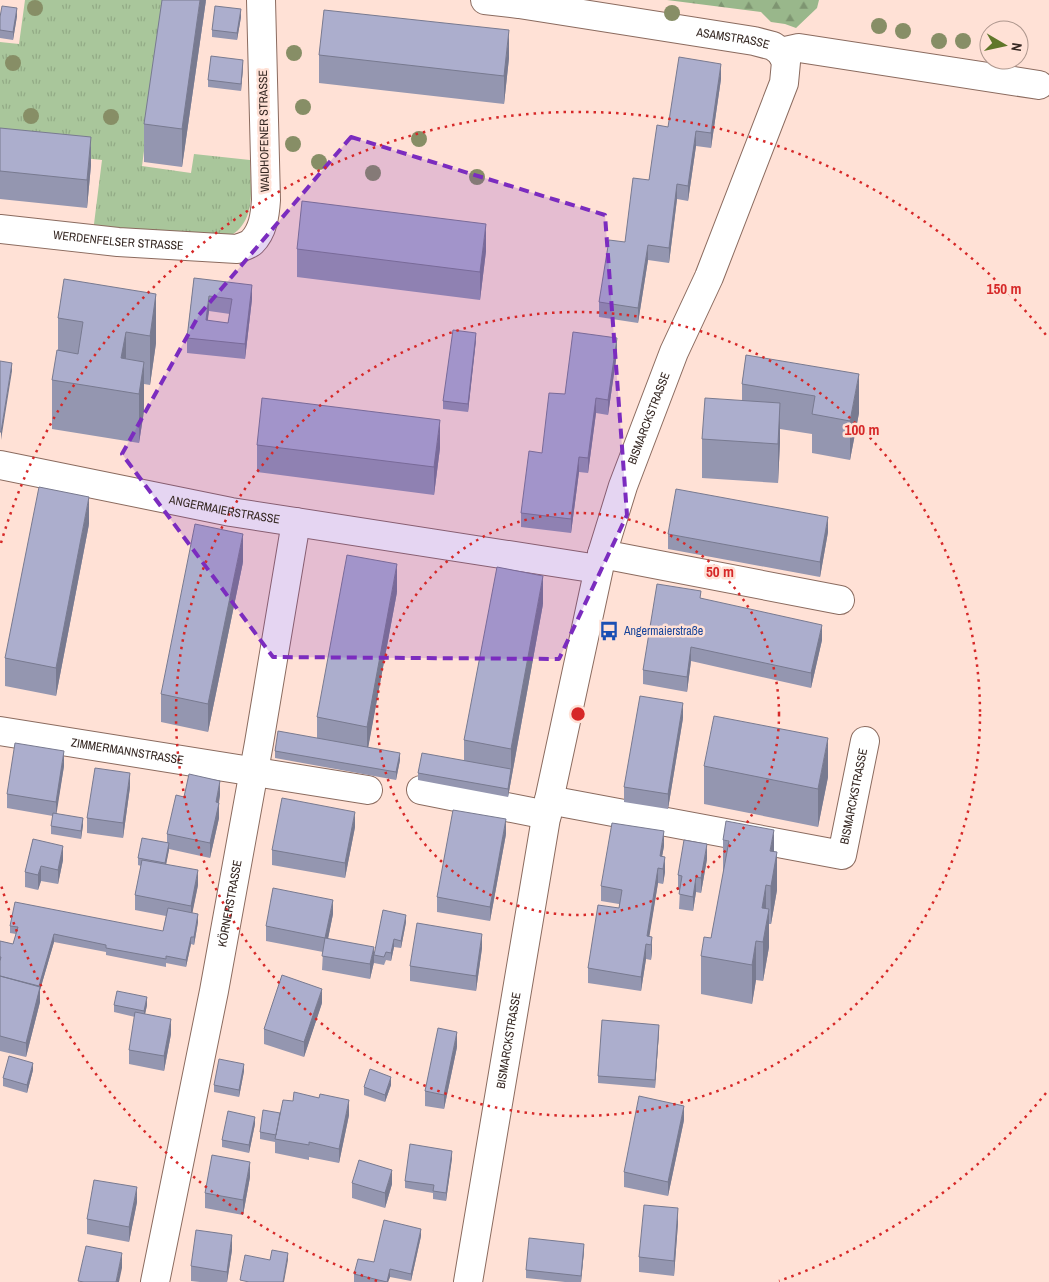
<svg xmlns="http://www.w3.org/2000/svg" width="1049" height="1282" font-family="'Archivo Narrow',sans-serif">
<defs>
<pattern id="grass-tufts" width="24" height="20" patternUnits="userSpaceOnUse" patternTransform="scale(1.25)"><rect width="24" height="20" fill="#a9c69b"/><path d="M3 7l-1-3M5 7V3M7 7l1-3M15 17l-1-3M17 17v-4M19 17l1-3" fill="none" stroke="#92aa85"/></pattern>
<pattern id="forest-firs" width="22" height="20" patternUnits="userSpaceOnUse" patternTransform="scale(1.25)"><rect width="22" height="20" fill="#99b78b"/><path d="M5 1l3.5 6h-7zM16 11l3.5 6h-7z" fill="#7e9571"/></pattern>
</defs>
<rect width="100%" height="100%" fill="#ffe1d6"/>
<!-- grass -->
<path fill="url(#grass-tufts)" d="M25,0H164L142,166L191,173L194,154L250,160C250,188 258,220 229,237L93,232L102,160L0,149V42L19,44Z"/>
<!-- forest -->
<path fill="url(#forest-firs)" d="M667,0H819L817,8L796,28L785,24L771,22L761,12Z"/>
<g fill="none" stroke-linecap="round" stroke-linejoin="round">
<defs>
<g id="minor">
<path id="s1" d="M485,0L519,4L754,41L773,46L781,52L799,48L1039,85"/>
<path id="s2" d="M0,229L118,242L237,249C242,247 249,245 252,242C263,231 265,215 266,200L261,0"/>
<path id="s3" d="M0,465L231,512L598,569"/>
<path d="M602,554L840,600"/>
<path id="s4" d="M0,731L368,790"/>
<path d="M421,790L547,815"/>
<path id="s5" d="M549,800L842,855L865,741"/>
<path id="s6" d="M155,1282L214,991L259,743L296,522"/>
<path id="s7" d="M468,1282L549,800L602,554L623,486L674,352L709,277L784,83L786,62L781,52"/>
</g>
</defs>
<!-- minor casing -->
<use href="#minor" stroke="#8b6b5f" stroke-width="30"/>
<!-- minor -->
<use href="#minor" stroke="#fff" stroke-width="28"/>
</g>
<!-- trees -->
<g fill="#878e66">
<circle cx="35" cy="8" r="8"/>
<circle cx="672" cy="13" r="8"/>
<circle cx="879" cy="26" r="8"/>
<circle cx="903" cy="31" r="8"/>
<circle cx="939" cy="41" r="8"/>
<circle cx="963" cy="41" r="8"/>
<circle cx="294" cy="53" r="8"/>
<circle cx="13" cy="63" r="8"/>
<circle cx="303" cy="107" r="8"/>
<circle cx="31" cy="116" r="8"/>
<circle cx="111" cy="117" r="8"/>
<circle cx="419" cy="139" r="8"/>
<circle cx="293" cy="144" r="8"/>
<circle cx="319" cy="162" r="8"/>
<circle cx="373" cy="173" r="8"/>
<circle cx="477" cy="177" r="8"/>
</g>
<!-- wall -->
<path fill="#9496b0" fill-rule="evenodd" d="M206,0L182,167L144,162V124Z
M17,16L13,40L0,38V17Z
M241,17L237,40L212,37V30Z
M319,55L509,58L504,104L319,83Z
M243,67L241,91L208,87V80Z
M721,79L711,148L696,146L688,201L677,199L669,263L648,260L638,323L599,317V302L625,242L649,180L668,127Z
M0,128L91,165L87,208L0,199Z
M297,249L486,251L480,300L297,277Z
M194,278L252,299L245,359L187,353V338ZM209,311L230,314L228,323L207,321Z
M156,294V343L150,385L144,384V411L139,443L52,429V380L58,350V318Z
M476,340L468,412L443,409V401Z
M617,353L608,415L596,413L588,473L579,472L571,533L521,527V513L542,453Z
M746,355L859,413L850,460L812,453V434L780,429V442L778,483L702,478V439L742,401V384Z
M257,445L440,448L434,495L257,472Z
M89,524L56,696L5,686V658Z
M828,532L820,577L668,549V534Z
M243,562L208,732L161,722V694Z
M397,592L368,747L400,760L396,780L275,758V751L317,738V717Z
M701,598L822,640L811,688L691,661L687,692L643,684V670Z
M543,604L508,797L418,780V773L464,760V740Z
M683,718L668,809L624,802V787Z
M64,766L56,813L83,825L81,839L51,834V826L53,816L7,808V794Z
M704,766L828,777L818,827L704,804Z
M130,787L123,838L87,833V818Z
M220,795L219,803V818L210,858L169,849L166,864L198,885L192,913L198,922L194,945L191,944L186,967L166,963V967L106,955V952L54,942L40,990V1002L26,1057L0,1051V941L13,944L16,934L10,933V926L163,931L166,916L135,910V895L141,866L138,865V858L167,843V834L184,797Z
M355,827L345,878L272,865V850Z
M506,834L490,921L437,912V897Z
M33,839L63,860L58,884L41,881L38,890L25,887V872Z
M723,840L774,852L777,890L771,924H769V947L763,981L756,980L752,1004L701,994V956L711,938L723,875Z
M664,846L662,856L665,872L663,884L658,883L649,936L652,951L651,960L646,959L641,991L588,983V968L619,908V904L601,901V886Z
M707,859L701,893L696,892L693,911L679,909L680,890H678V875Z
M333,914L328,939L374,962L370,979L322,970L323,952L266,941V926Z
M406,922L401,948L394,947L391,961L386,960L384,965L374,963V955Z
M482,948L476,991L410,981V966Z
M322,1003L304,1057L264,1044V1029Z
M114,1005H147L145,1014L171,1034L164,1071L129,1064V1050L135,1017L114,1012Z
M659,1032L655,1088L598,1083V1076Z
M457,1047L444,1109L425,1106V1091Z
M33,1070L27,1093L3,1086V1078Z
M244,1071L239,1097L214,1092V1085Z
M391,1085L385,1102L364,1095V1087Z
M280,1113L349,1115L339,1163L309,1157V1160L275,1153V1142L260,1139V1132Z
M684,1120L668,1196L624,1187V1172Z
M255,1124L249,1153L222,1147V1140Z
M452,1158L446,1201L433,1199V1193L405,1188V1181Z
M250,1177L243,1215L205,1208V1193Z
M352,1183L392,1184L385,1208L352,1198Z
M137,1202L129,1242L87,1234V1219Z
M678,1223L674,1276L639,1272V1257Z
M421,1236L411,1281L390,1277L388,1282H354V1274Z
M232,1250L227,1282H200L191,1281V1266Z
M584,1251L581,1282H565L526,1278V1270Z"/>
<!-- shaded-wall -->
<path fill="#787a90" d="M200,0H206L182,167V129Z
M17,8V16L13,40V32Z
M241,9V17L237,40V33Z
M509,30V58L504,104V76Z
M243,60V67L241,91V84Z
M721,64V79L711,148V133Z
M696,131V146L688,201V186Z
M91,137V165L87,208V180Z
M677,184V199L669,263V248Z
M486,224V251L480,300V272Z
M648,245V260L638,323V308Z
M252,285V299L245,359V344Z
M156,294V343L150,385V336Z
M209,296V311L206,335V320Z
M126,332V381L121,358Z
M476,333V340L468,412V404Z
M617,338V353L608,415V400Z
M144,362V411L139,443V394Z
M12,363V371L1,440V432Z
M859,374V413L850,460V421Z
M596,398V413L588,473V458Z
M780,403V442L778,483V444Z
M440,420V448L434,495V467Z
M579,457V472L571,533V519Z
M89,497V524L56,696V668Z
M828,517V532L820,577V562Z
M243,534V562L208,732V704Z
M397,564V592L367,754V727Z
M543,576V604L508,797V789L511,769V749Z
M822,625V640L811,688V673Z
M691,647V661L687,692V677Z
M683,703V718L668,809V794Z
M828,738V777L818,827V789Z
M64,751V766L56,817V802Z
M400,753V760L396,780V772Z
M130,773V787L123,838V823Z
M220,781V795L216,817V802Z
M219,803V818L210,858V843Z
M355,812V827L345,878V863Z
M83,818V825L81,839V831Z
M506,819V834L490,921V907Z
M774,830V866L777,852V890L771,924L770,851Z
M664,831V846L660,868V856Z
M169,843V850L165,870V863Z
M707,844V859L701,893V878Z
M63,846V860L58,884V870Z
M665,857V872L663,884V869Z
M41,866V881L38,890V875Z
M658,868V883L648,945L647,936Z
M198,870V885L191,920V906Z
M696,877V892L693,911V897Z
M766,885V923L762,908Z
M333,900V914L325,953V938Z
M769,909V947L763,981V942Z
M198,914V922L194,945V937Z
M406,915V922L401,948V941Z
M54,934V942L40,990V1002L26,1057V1043L37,993Z
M482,934V948L476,991V976Z
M191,937V944L186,967V960Z
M652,937V951L651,960V945Z
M394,939V947L391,961V953Z
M756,941V980L752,1004V965Z
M646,944V959L641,991V977Z
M374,947V962L370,979V964Z
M322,989V1003L304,1057V1042Z
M147,997V1005L144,1019V1011Z
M171,1019V1034L164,1071V1056Z
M659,1025V1032L655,1088V1080Z
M457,1032V1047L444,1109V1095Z
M33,1063V1070L27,1093V1085Z
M244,1064V1071L239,1097V1090Z
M391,1077V1085L385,1102V1095Z
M349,1100V1115L339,1163V1149Z
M684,1106V1120L668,1196V1182Z
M255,1117V1124L249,1153V1145Z
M452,1151V1158L446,1201V1193Z
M250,1162V1177L243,1215V1200Z
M392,1170V1184L385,1208V1193Z
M137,1187V1202L129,1242V1227Z
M678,1208V1223L674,1276V1261Z
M421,1229V1236L411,1281V1274Z
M232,1235V1250L227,1282V1272Z
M584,1244V1251L581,1282V1276Z
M122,1253V1268L119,1282H116Z
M288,1253V1260L284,1282H283Z
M390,1269V1277L388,1282H387Z"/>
<!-- building -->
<path fill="#acaecd" stroke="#787a90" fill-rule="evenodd" d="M162,0H200L182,129L144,124Z
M2,6L17,8L13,32L0,30V17Z
M215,6L241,9L237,33L212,30Z
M324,10L509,30L504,76L319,55Z
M211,56L243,60L241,84L208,80Z
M679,57L721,64L711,133L696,131L688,186L677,184L669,248L648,245L638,308L599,302L609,240L625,242L633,178L649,180L657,125L668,127Z
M0,128L91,137L87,180L0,171Z
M302,201L486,224L480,272L297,249Z
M194,278L252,285L245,344L187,338ZM209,296L232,299L228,323L206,320Z
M64,279L156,294L150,336L126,332L121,358L144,362L139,394L52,380L57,350L78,354L83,322L58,318Z
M453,330L476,333L468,404L443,401Z
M573,332L617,338L608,400L596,398L588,458L579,457L571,519L521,513L529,451L542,453L549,393L565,394Z
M746,355L859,374L850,421L812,414L815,396L742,384Z
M0,361L12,363L1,432H0Z
M262,398L440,420L434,467L257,445Z
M705,398L780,403L778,444L702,439Z
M39,487L89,497L56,668L5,658Z
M676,489L828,517L820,562L668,534Z
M195,524L243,534L208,704L161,694Z
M347,555L397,564L367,727L317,717Z
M497,567L543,576L511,749L464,740Z
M657,584L701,591L700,598L822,625L811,673L691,647L687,677L643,670Z
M640,696L683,703L668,794L624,787Z
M714,716L828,738L818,789L704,766Z
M278,731L400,753L396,772L275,751Z
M15,743L64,751L56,802L7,794Z
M422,753L511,769L508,789L418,773Z
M95,768L130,773L123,823L87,818Z
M189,774L220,781L216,802L219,803L210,843L167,834L176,795L184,797Z
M282,798L355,812L345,863L272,850Z
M453,810L506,819L490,907L437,897Z
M53,813L83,818L81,831L51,826Z
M726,821L774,830L770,851L777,852L771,886L766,885L762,908L769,909L763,942L756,941L752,965L701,956L704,937L711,938L729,841L723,840Z
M612,823L664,831L660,856L665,857L663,869L658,868L647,936L652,937L651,945L646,944L641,977L588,968L598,905L619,908L622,890L601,886Z
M142,838L169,843L165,863L138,858Z
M33,839L63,846L58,870L41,866L38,875L25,872Z
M684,840L707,844L701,878L696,877L693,897L679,894L682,876L678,875Z
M142,860L198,870L191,906L135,895Z
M273,888L333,900L325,938L266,926Z
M15,902L163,931L168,908L198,914L194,937H191L186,960L166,956V959L106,948V945L54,934L39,986L0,976V961L1,957H0V941L13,944L18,927L10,926Z
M383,910L406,915L401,941L394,939L391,953L386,952L384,957L374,955Z
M417,923L482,934L476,976L410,966Z
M325,938L374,947L370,964L322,956Z
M282,975L322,989L304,1042L264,1029Z
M0,976L40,987L26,1043L0,1036Z
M117,991L147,997L144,1011L114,1005Z
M135,1012L171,1019L164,1056L129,1050Z
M602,1020L659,1025L655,1080L598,1076Z
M438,1028L457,1032L444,1095L425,1091Z
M9,1056L33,1063L27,1085L3,1078Z
M219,1059L244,1064L239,1090L214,1085Z
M370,1069L391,1077L385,1095L364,1087Z
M294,1092L319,1098L320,1094L349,1100L339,1149L309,1142V1145L275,1139L283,1100L293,1101Z
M639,1096L684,1106L668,1182L624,1172Z
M263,1110L280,1113L276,1135L260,1132Z
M228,1111L255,1117L249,1145L222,1140Z
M410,1144L452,1151L446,1193L433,1191L434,1185L405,1181Z
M212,1155L250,1162L243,1200L205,1193Z
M359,1160L392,1170L385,1193L352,1183Z
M94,1180L137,1187L129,1227L87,1219Z
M644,1205L678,1208L674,1261L639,1257Z
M384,1220L421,1229L411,1274L390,1269L387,1282L354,1274L358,1259L374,1262Z
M196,1230L232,1235L227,1272L191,1266Z
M529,1238L584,1244L581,1276L526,1270Z
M86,1246L122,1253L116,1282H84L78,1281Z
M272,1250L288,1253L283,1282H249L240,1280L245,1255L270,1260Z"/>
<!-- marked area -->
<path fill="#7b2cbf" fill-opacity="0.2" stroke="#7b2cbf" stroke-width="4" stroke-dasharray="10 6" stroke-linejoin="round" d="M351,137L605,215L627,515L559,659L273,657L122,454L199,315Z"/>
<!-- distance rings -->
<g fill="none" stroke="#d62828" stroke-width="2.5" stroke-dasharray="2.5 5">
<circle cx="578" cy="714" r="201"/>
<circle cx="578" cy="714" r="402"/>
<path d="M1046 1093A602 602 0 0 1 779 1281M377 1281A602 602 0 0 1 1 885M1 543A602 602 0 0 1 1046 335"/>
</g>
<!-- icons -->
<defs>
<symbol id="bus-bare" viewBox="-9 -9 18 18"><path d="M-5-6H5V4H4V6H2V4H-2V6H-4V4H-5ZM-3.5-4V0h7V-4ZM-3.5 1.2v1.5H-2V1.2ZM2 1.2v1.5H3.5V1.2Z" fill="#1a4fb4" stroke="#ffe1d6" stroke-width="2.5" paint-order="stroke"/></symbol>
</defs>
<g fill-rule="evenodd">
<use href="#bus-bare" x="595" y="617" width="28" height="28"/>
</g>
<g text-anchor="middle" stroke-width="5" stroke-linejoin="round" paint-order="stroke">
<!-- street labels -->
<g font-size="12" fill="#352722" stroke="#ffe1d6">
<text dy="4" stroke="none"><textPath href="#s1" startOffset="251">ASAMSTRASSE</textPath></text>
<text transform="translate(264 131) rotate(-91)" y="4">WAIDHOFENER STRASSE</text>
<text dy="4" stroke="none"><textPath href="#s2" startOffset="119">WERDENFELSER STRASSE</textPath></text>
<text dy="4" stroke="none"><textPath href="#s7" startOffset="884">BISMARCKSTRASSE</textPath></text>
<text dy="4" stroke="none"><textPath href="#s3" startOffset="229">ANGERMAIERSTRASSE</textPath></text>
<text dy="4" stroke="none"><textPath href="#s4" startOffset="129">ZIMMERMANNSTRASSE</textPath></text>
<text dy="4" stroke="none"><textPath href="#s5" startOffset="358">BISMARCKSTRASSE</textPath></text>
<text dy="4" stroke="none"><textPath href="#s6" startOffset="386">KÖRNERSTRASSE</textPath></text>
<text dy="4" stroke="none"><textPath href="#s7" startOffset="245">BISMARCKSTRASSE</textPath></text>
</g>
<!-- transit labels -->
<g font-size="12" fill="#164399" stroke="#ffe1d6" text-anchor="start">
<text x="624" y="635">Angermaierstraße</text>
</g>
</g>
<circle cx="578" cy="714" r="8" fill="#d62828" stroke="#ffe1d6" stroke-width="2.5"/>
<g font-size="15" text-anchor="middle" font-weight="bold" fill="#d62828" stroke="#ffe1d6" stroke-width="5" stroke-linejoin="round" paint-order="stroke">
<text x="1004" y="294">150 m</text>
<text x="862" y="435">100 m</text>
<text x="720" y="577">50 m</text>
</g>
<!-- north arrow -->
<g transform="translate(1004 45) rotate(99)"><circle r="24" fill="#ffe1d6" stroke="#ae978e"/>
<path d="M0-4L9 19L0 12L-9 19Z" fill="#5f772a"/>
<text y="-8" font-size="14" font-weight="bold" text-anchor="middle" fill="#352722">N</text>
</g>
</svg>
